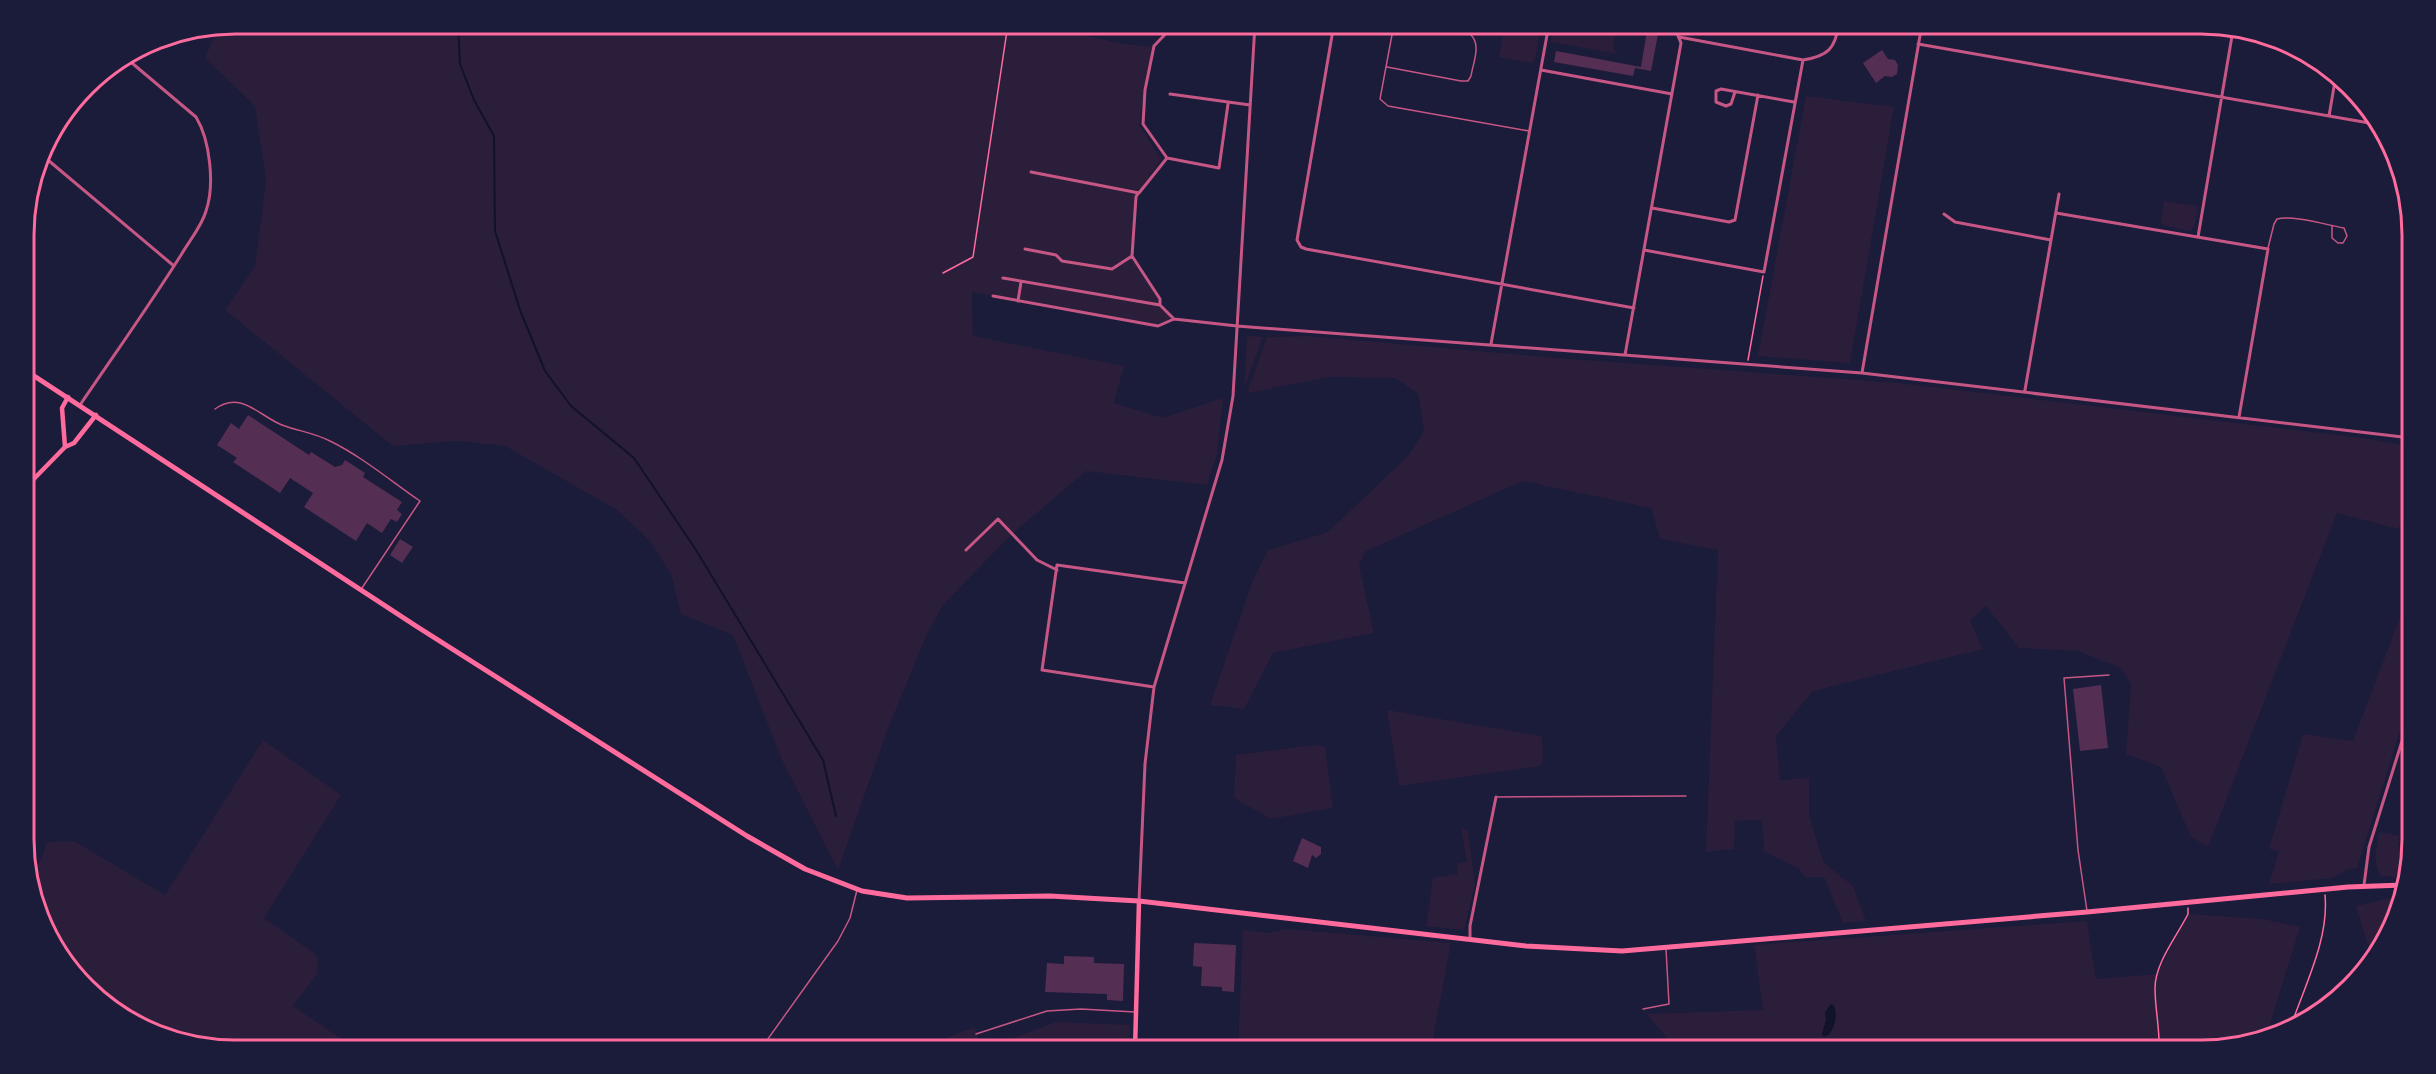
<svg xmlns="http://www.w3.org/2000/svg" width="2436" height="1074" font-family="Signika,sans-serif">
<rect width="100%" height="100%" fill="#1b1b3a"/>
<!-- green -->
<path fill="#2a1e3b" d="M236,24H1036L1119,43L1152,47L1139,125L1161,159L1136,197L1132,256L1160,299V305L1174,319L1158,326L972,292L973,336L1124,366L1114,403L1163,418L1223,398L1217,454L1207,485L1086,471L1012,534L943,605L927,634L887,731L838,870L781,758L733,635L681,614L671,574L650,541L617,510L505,446L457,441L393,446L225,310L255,266L266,180L255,106L205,58L218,27Z
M1501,24H1541L1535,60L1531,63L1499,57L1503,36L1499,30Z
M1555,24H1617L1613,47L1617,54L1551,42Z
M1806,96L1894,107L1850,363L1758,356Z
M2164,201L2198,206L2195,226L2190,231L2163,225L2161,222Z
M1250,336L1263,337L1244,388L1247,337Z
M1308,336L1557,358L1898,383L2363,438L2411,447V509H2408L2398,529L2337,513L2208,847L2191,837L2161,767L2126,754L2131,684L2121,668L2078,651L2019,648L1986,606L1970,621L1983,649L1813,691L1776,736L1780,780L1809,778V816L1824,863L1853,886L1866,921L1843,923L1824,877H1805L1798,868L1764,852L1762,820L1735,821L1734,849L1706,852L1718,550L1660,539L1651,508L1523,481L1366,551L1359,565L1374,633L1273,653L1244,709L1210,705L1253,580L1268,550L1328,532L1408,456L1424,431L1418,394L1396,378L1330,377L1247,393L1267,337Z
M2411,588L2412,693L2357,868L2346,870L2333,878L2269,884L2279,851L2269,849L2303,734L2353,741Z
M1387,710L1542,736L1543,761L1540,766L1399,786Z
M263,740L341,795L264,918L314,953L318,959L317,974L293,1006L358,1050H236L154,1034L68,967L30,877L42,858L47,842L74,841L165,895Z
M1315,745L1325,747L1333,808L1271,819L1234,798L1236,755Z
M1461,829L1468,830L1475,885L1464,930L1426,926L1433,878L1458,874L1457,863L1467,862Z
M2379,832L2399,836L2398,846L2410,849L2404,878L2381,876C2372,864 2377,846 2379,832Z
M2399,896L2396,920L2366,969L2369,948L2356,906Z
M2188,914L2263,919L2300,927L2268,1031L2214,1050H1677L1647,1014L1763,1010L1754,945L2087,921L2096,979L2157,974Z
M1288,929L1451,943L1431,1050H1238L1243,930L1267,933Z
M1056,1022L1130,1025L1129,1050H983Z
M975,1027L981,1050H914Z"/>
<!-- water -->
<path fill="#12122b" d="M1831,1004L1834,1006C1838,1016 1835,1026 1829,1035L1823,1037L1822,1034L1826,1020L1825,1012Z
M1838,1038L1840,1042L1839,1050H1822L1824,1042L1829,1039Z"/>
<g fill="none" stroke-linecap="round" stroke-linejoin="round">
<!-- stream -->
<path stroke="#12122b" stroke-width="2" d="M458,24L460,64L474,100L494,136L495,231L520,310L545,371L571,406L634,458L696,550L823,760L836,816"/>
</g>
<!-- building -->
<path fill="#542f53" d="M1648,24H1660L1651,71L1635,68L1633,76L1554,62L1556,51L1641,67Z
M1851,24H1899L1897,34L1851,26Z
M1882,50L1888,59L1895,60L1898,65L1897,74L1892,77L1885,76L1876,83L1863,63Z
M248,415L309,455L311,452L335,467L342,465L345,460L365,473L363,477L402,502L397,510L402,514L397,522L391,519L382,533L367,523L356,541L304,507L313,493L290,478L280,493L233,462L237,458L217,445L231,423L239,429Z
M400,539L413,547L402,563L390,555Z
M2101,685L2108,748L2080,751L2073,689Z
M1302,838L1321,847V854L1316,858L1312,855L1308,868L1293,861Z
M1194,943L1236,945L1234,992L1222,991V987L1201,986L1202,967L1193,966Z
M1064,956L1094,957V963L1124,964L1123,1001L1107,1000V994L1045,992L1047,963L1064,964Z
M1174,1044L1235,1047V1050H1174Z"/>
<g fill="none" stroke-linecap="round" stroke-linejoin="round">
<!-- path -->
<path stroke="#ff6b9d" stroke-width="1.5" d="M943,273L973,257L1008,24
M1748,360L1763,276
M2292,1023C2306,983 2329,938 2325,895
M2159,1050C2160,1029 2155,1009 2155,988C2155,963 2177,936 2188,914V908"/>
<!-- service -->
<path stroke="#c65784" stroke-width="1.5" d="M1394,24L1380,99L1388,106L1529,131
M1387,67L1461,81H1468L1471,76C1473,63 1482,44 1470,34L1414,24
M2268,248L2274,224L2277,219C2293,215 2327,225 2344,228L2347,236L2343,243H2338L2332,238V226
M215,409C241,390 259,416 282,425C298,431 315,433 330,441C361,456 391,481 420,501L362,588
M1496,797L1686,796
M2087,911L2078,850L2064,678L2109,675
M1643,1009L1669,1004L1666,949
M976,1034L1047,1011L1081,1009L1135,1012
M760,1050L838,941L850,918L857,890"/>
<!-- minor -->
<path stroke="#c65784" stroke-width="3" d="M1181,24L1224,30L1225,24
M1334,24L1297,240L1301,247L1306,249L1634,308
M1679,37L1803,60C1828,56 1835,49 1839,24
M1918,44L2375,124
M1541,70L1672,94
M1735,92L1731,104L1726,106L1716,102V91L1721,89L1794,102
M1170,94L1250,105
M2329,116L2335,81
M42,155L174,266
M1167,158L1143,124L1145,90L1154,46L1175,24
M1031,172L1139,193L1167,158L1219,168L1228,104
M1138,193L1136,197L1132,256L1160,299V305
M1652,208L1729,222L1735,220L1758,95
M2056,213L2268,249L2239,417
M1944,214L1955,222L2051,240
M2198,237L2233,30
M1025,249L1056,255L1062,261L1112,269L1132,256
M1644,250L1764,272L1803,60
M1003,278L1160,305L1174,319
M993,296L1158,326L1174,319L1237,326L1862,373L2411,438
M1018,301L1021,282
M1491,344L1549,24
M1625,355L1681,43L1673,24
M1862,373L1922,24
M2025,390L2059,194
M80,405C114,355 149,306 181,255C189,241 202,226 206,211C215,185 210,140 196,117L126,58
M2403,437L2411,391
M966,550L998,519L1037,560L1057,570
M1154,687L1042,670L1057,565L1185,583
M2364,885L2369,847L2412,709
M1139,901L1145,764L1154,687L1222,460L1233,396L1255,24
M1470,939V926L1496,797"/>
<!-- secondary -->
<path stroke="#ff6b9d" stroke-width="4.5" d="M65,447L62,408L68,397
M25,488L65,447L74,443L96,415
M1135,1050L1139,901"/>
<!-- primary -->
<path stroke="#ff6b9d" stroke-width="5" d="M25,370L416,626L747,836L805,869L862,891L907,898L1050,896L1139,901L1526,946L1622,951L2087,912L2348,887L2403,885"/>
</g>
<!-- crop -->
<path d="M0 0H2436V1074H0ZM235 34H2201A201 201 0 0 1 2402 235V839A201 201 0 0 1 2201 1040H235A201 201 0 0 1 34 839V235A201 201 0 0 1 235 34Z" fill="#1b1b3a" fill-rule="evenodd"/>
<path fill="none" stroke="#ff6b9d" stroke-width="3" d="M235 34H2201A201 201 0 0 1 2402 235V839A201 201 0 0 1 2201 1040H235A201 201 0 0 1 34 839V235A201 201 0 0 1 235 34Z"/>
</svg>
